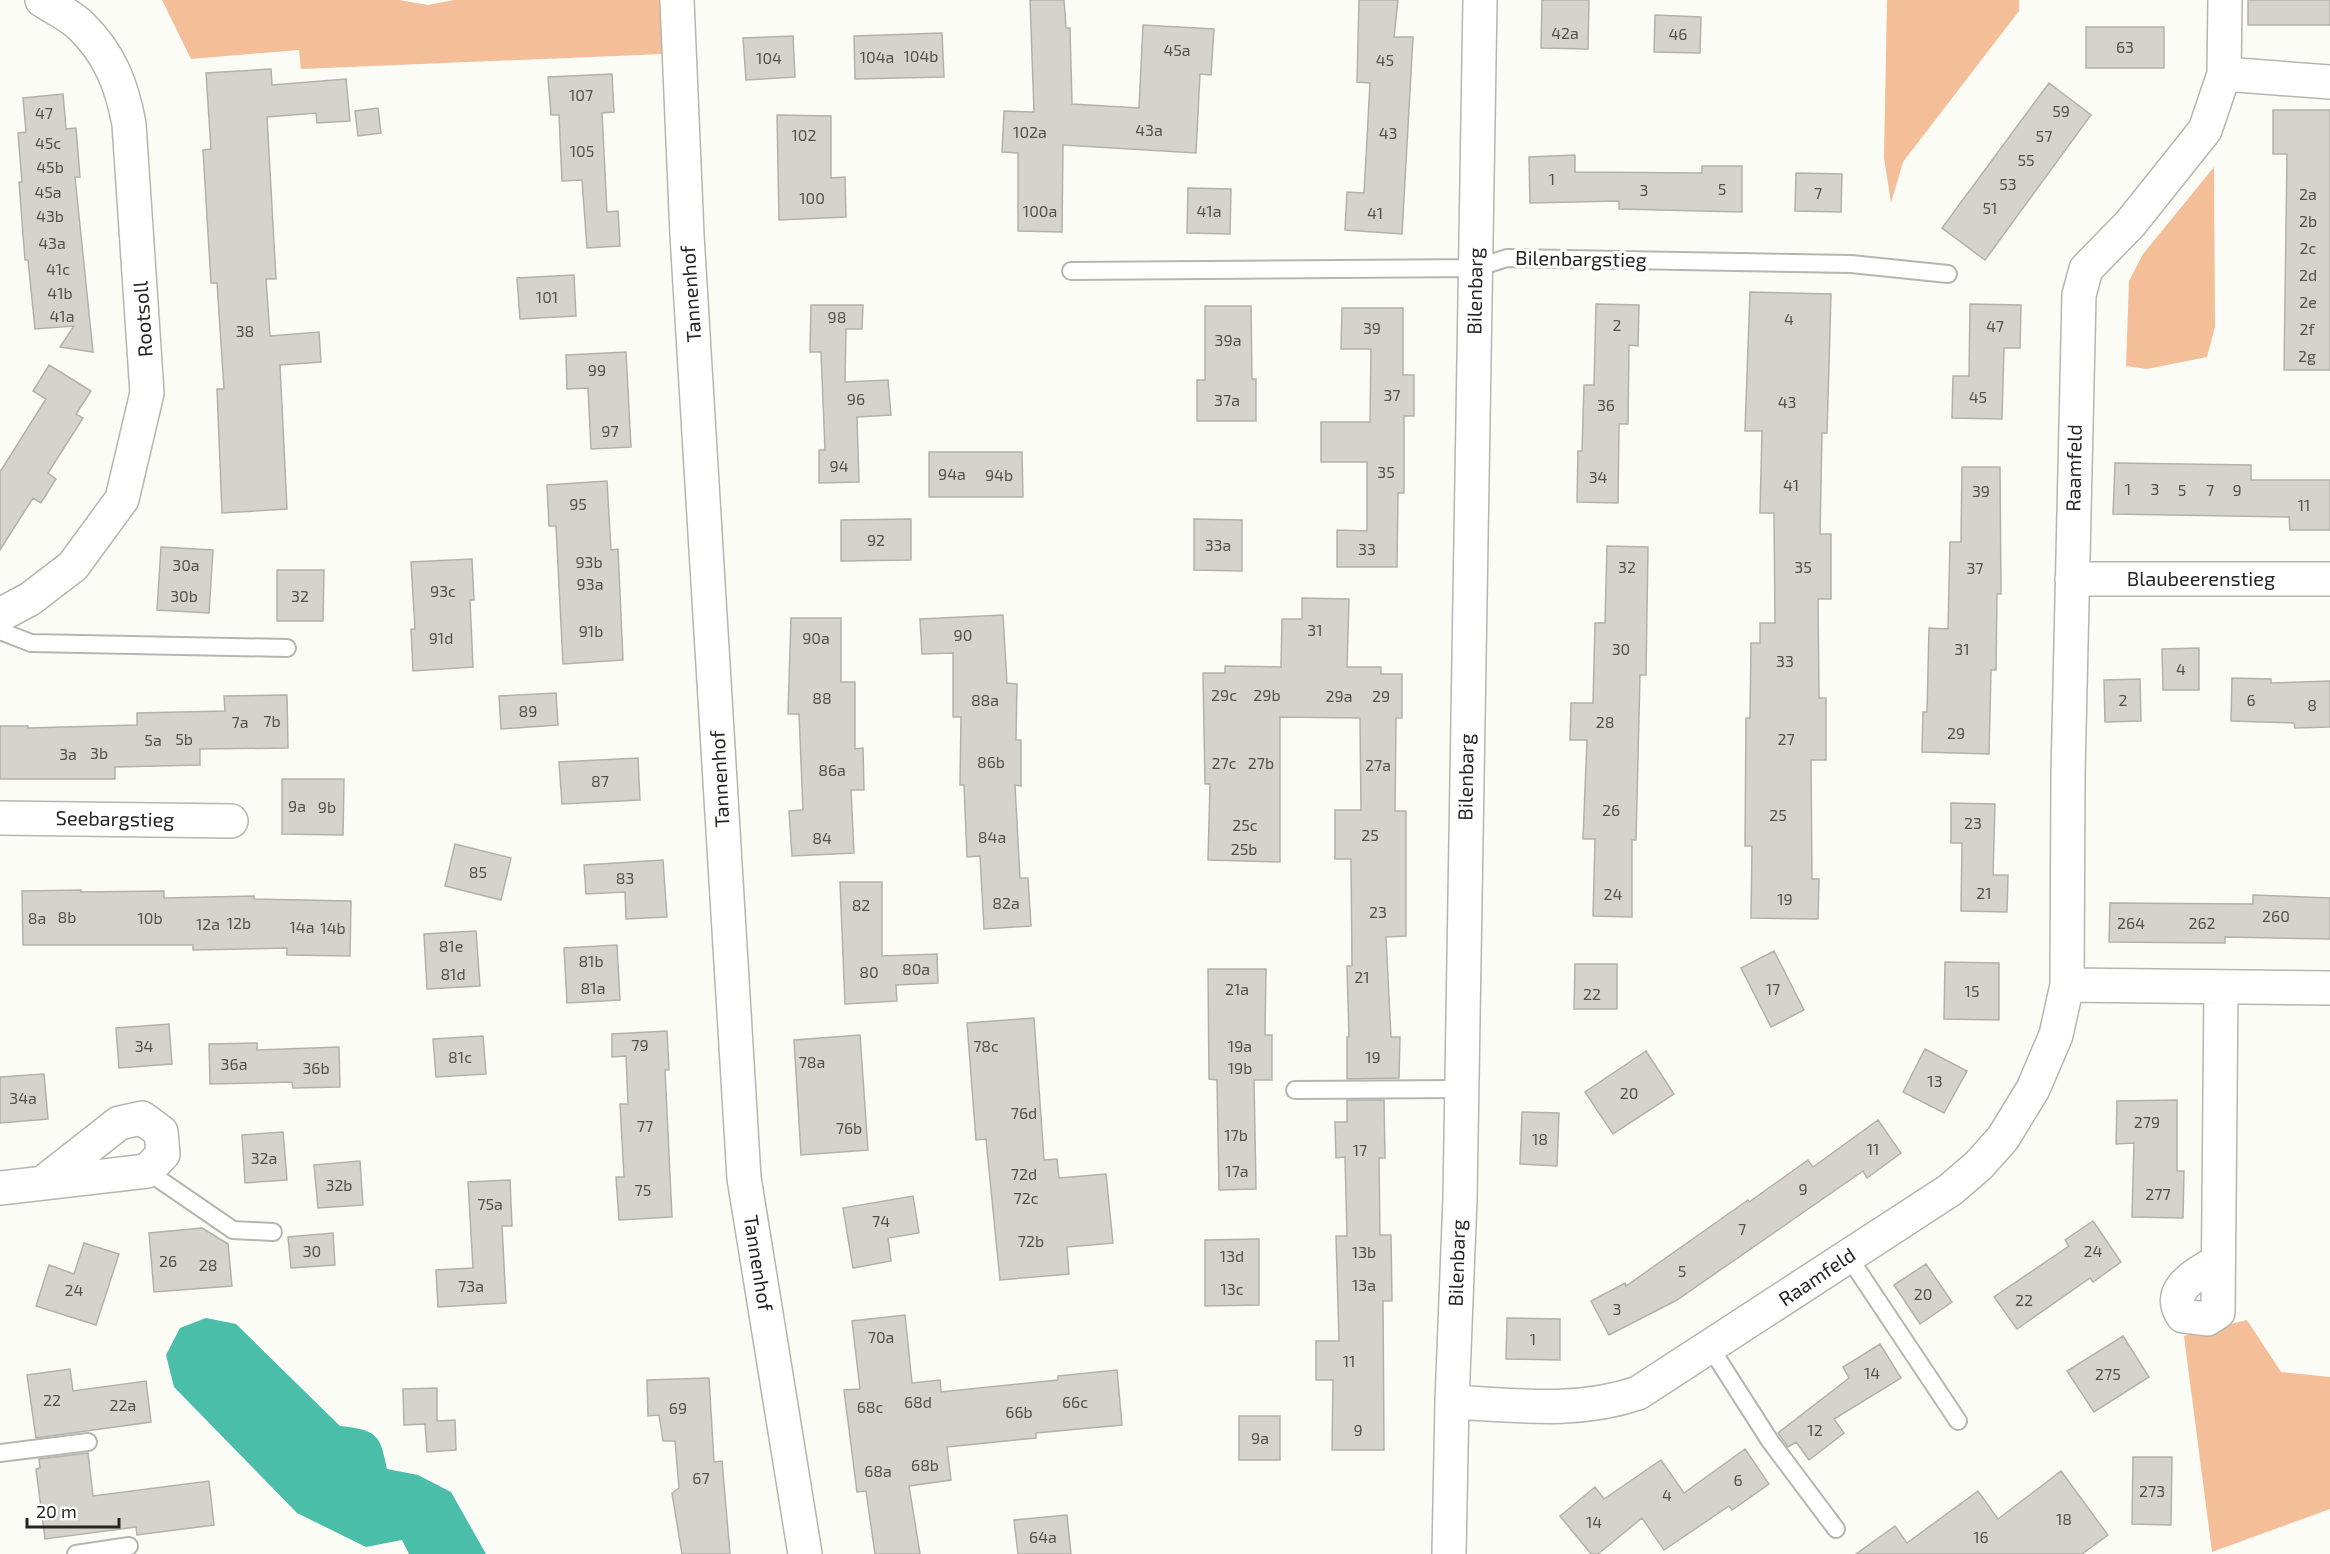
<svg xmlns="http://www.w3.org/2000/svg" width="2330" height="1554" font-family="'Exo 2',sans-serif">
<rect width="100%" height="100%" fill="#fafcf5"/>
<!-- green -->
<path fill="#f4be98" d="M162,0H399L428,5L454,0H662L663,54L301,69L299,50L191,59Z
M1887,0H2019V11L1903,162L1891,203L1884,158Z
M2214,167L2215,327L2207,357L2147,369L2126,366L2129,281L2143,254Z
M2247,1320L2281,1372L2330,1377V1509L2212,1552L2184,1336Z"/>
<!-- water -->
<path fill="#4bbeaa" d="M206,1318L236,1324L340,1426C377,1430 380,1434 387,1469L418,1475L451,1492L486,1554H409L402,1540L366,1547L297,1513L174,1387L166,1355L180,1328Z"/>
<!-- building -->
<path fill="#d6d3cd" stroke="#b4b1ab" stroke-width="1.5" d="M1030,0H1064L1066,28H1070L1072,104L1139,108L1143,25L1214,29L1211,75L1200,74L1196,153L1063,145L1062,232L1018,231V153L1002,152L1004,111L1034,112Z
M1359,0H1398L1394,37H1413L1402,234L1345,230L1347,192L1364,193L1370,83L1357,82Z
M1542,0H1589L1588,49L1541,48Z
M2248,0H2330V25H2248Z
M1655,15L1701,17L1700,53L1654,52Z
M2086,27H2164V68H2086Z
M942,33L944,77L855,79L854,36Z
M793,36L795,77L746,80L743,38Z
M271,69L272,85L346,79L350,121L317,123L316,113L267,117L276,279H266L270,336L319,332L321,362L280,365L287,509L222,513L217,389H224L217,283H211L203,150L211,149L206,73Z
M612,74L614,112L602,113L607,212L618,211L620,246L587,248L582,180L562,181L559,115H551L548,77Z
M2049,83L2091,115L1985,260L1942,228Z
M63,94L66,129L76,128L80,177H75L93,352L60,347L74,326L35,329L28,260H25L19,182H22L18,133L26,132L23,98Z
M378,108L381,133L358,136L355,111Z
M2273,110H2330V370H2284L2287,154H2273Z
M777,115L831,116V178L845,177L846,217L779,220Z
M1575,155V172L1702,173V166H1742V212L1619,209V201L1530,203L1529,157Z
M1796,173L1842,174L1841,212L1795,211Z
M1188,188L1231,189L1230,234L1187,233Z
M574,275L576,316L520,319L517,278Z
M1750,292L1831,294L1827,433H1822L1820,534H1831V599H1818L1819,698H1826V760H1811L1812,879H1819L1818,919L1751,918L1752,846H1745L1746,718H1750L1751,643H1760V623H1775L1774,513H1760L1762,431H1745Z
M1596,304L1639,305L1638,346L1629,345L1628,424H1619L1618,503L1577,502L1578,451H1582L1584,385H1594Z
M1970,304L2021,305L2020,348H2004L2002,419L1952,418L1953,376H1969Z
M811,305H863L862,329H846L845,382L888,380L891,415L857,417L859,482L819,483V450H825L821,352H810Z
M1205,306H1251L1252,379H1256V421H1197V380H1205Z
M1342,308H1403V375H1414V416H1404V493H1398L1397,567H1337V530L1367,531V462H1321V422H1370L1371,349H1341Z
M626,352L631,447L591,449L588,388L567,389L566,355Z
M49,365L91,391L76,414L83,418L48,473L56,479L41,503L33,498L0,550V472L46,399L33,391Z
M929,452H1022L1023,497H929Z
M2115,463L2251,465V480H2330V530H2290L2289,517L2113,514Z
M1962,467H2000L2001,594H1997L1996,670H1991L1989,754L1922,752L1923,712H1927L1929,628L1948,629L1950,542H1961Z
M607,481L611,550L618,549L623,660L563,664L556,526H549L547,485Z
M911,519V560L841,561V520Z
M1194,519L1242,520V571L1194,570Z
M1607,546L1648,547L1646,675H1640L1636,840H1632V917L1593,916L1595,839H1583L1587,740H1570L1571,703H1593L1595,623H1605Z
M161,547L213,550L209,613L157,610Z
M472,559L474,600H470L473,667L413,671L411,629H415L411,562Z
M277,570H324L323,621H277Z
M1302,598L1349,599L1347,667H1381V674H1402V718H1396L1395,811H1406V936L1386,937L1391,1037H1400L1399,1078L1347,1079V1037H1349L1347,966H1352L1351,859H1335V810H1361L1360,718L1280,717V862L1208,860L1210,784H1205L1203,673H1225V666L1281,667L1282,619H1302Z
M1003,615L1007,683L1017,684L1016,740H1021V786L1015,785L1020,878H1028L1031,926L984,929L980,856L967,857L964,785H960L961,717H953V653L922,654L920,619Z
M791,618H841V682H855V749L863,748L864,790H851L854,853L792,856L789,811L803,810L799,714H788Z
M2199,648V690H2163L2162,649Z
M2232,678L2271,679V683L2330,681V727L2295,728L2294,723L2231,721Z
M2140,679L2141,721L2105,722L2104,680Z
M556,693L558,725L501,729L499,696Z
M287,695L288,748L200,749V765L115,767V779H0V726H28V728L137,725V713L225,711L224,696Z
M638,758L640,800L562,804L559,762Z
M282,779H344L343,835L282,834Z
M1951,803L1995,804L1993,875H2008L2007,912L1961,911L1962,843H1951Z
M455,844L511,858L501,900L445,886Z
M663,860L667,917L626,919L625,892L586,894L584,865Z
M840,882H882V956L937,954L938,983L896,985L897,1001L845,1004Z
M81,890V892L164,891V898L254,896V899L351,901L350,956L287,955V948L193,950V945H23L22,891Z
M2253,895L2330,898V939L2225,937V943L2109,942L2110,903L2253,904Z
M476,931L480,986L427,989L424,934Z
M617,945L620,1000L567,1003L564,948Z
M1774,951L1804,1010L1771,1027L1741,968Z
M1945,962L1999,963V1020L1944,1019Z
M1575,964H1617V1009H1574Z
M1208,969H1266L1265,1035H1272V1080H1254L1256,1189L1219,1190L1217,1080L1209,1079Z
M1034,1018L1044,1160L1057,1159L1059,1178L1106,1174L1113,1243L1067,1247L1069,1274L1000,1280L986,1139L976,1140L967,1023Z
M169,1024L172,1064L119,1068L116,1028Z
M667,1031L669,1070H665L672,1217L619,1220L616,1177H624L620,1104H628L626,1056L612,1057V1034Z
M860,1035L868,1150L801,1155L794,1040Z
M483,1036L486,1074L436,1077L433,1039Z
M257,1043V1050L339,1047L340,1087L293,1088L292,1082L210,1084L209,1044Z
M1925,1049L1967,1071L1944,1113L1903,1092Z
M1646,1051L1674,1094L1613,1134L1585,1092Z
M44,1074L48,1119L0,1123V1077Z
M1347,1100H1384L1385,1158H1379L1380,1235H1391L1392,1301H1383L1384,1450H1332L1333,1380H1316V1341H1339L1336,1236H1347L1345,1157L1336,1158L1335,1122H1347Z
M2177,1100V1171H2184L2183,1218L2132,1217L2134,1143L2116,1144L2117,1101Z
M1522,1112L1559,1113L1557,1166L1520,1164Z
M1878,1120L1901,1153L1867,1178L1863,1171L1677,1300L1609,1335L1591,1301L1625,1283L1626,1286L1748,1200L1749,1202L1808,1160L1813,1167Z
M283,1132L287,1180L245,1183L242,1135Z
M360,1161L363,1205L318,1208L314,1165Z
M510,1180L512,1226H502L506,1303L438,1307L436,1270L473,1268L468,1182Z
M913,1196L919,1233L888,1238L891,1261L853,1268L843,1208Z
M2093,1221L2121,1262L2093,1282L2090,1278L2017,1329L1994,1297L2069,1246L2065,1240Z
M202,1228L228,1244L232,1286L154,1292L149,1233Z
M333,1233L335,1265L291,1268L288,1237Z
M1259,1239V1305L1205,1306V1240Z
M84,1243L119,1254L96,1325L36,1306L49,1265L74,1274Z
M1926,1264L1952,1302L1920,1324L1894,1285Z
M905,1315L912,1383L940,1380L941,1392L1058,1380V1376L1117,1370L1122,1425L1036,1433V1438L947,1447L951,1480L909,1486L920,1554H875L866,1491L857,1492L844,1390L860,1389L852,1321Z
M1507,1318L1560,1319V1360L1506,1359Z
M2123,1336L2149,1377L2094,1412L2067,1371Z
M1880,1344L1901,1378L1834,1419L1844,1433L1809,1460L1796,1442L1788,1447L1778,1433L1849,1378L1843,1367Z
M70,1369L73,1391L146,1381L151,1422L36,1438L27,1375Z
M709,1378L714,1462L722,1461L730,1554H682L672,1493L679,1488L675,1441H663L659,1415L648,1416L647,1380Z
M437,1388V1421L455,1420L456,1450L427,1452L425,1424L404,1425L403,1389Z
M1239,1416H1280V1460H1239Z
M1745,1449L1769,1484L1732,1510L1729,1506L1664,1550L1642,1518L1598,1554H1591L1560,1516L1595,1487L1604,1499L1661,1460L1684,1493Z
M88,1453L93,1496L209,1481L214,1525L137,1535L136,1527L45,1539L36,1469L40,1468L39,1459Z
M2133,1457H2172L2171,1525L2132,1524Z
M2061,1471L2108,1535L2082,1554H1856L1895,1526L1907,1543L1978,1491L1998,1519Z
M1067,1515L1071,1554H1018L1014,1520Z"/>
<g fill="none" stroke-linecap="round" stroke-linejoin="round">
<defs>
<path id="lane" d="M1071,271L1476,268L1507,258L1851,264L1948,274
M0,631L31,643L287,648
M1295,1090L1460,1089
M147,1171L233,1230L273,1232
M1848,1256L1958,1421
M1710,1347L1770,1441L1836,1529
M0,1453L88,1442
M76,1554L129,1546"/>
<path id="street" d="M677,0L687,235L744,1178L805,1554
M2224,74L2330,82
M2072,579H2330
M0,615L30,599L73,566L122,499L147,393L129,124C122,86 110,54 81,26C70,15 54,8 42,0
M0,818L231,821
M2067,985L2330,988
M0,1188L147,1171L163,1154L161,1132L142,1118L119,1123L44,1182
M2218,1261C2198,1274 2164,1289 2183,1316L2207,1319L2218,1312L2221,988
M1452,1402C1515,1405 1577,1414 1638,1393L1950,1190L1979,1165L2003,1138L2033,1089L2056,1035L2067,985L2068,775L2079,295L2086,269L2130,224L2205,130L2224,74L2225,0
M1449,1554L1452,1402L1460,1198L1480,0"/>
</defs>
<!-- lane casing -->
<use href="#lane" stroke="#b5b6b0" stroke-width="20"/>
<!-- street casing -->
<use href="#street" stroke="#b5b6b0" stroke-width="36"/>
<!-- lane -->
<use href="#lane" stroke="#fff" stroke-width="16"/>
<!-- street -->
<use href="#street" stroke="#fff" stroke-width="33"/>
</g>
<g text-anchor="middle" stroke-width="6" stroke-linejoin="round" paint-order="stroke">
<!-- number labels -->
<g font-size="16" fill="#52524f">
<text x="1565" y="39">42a</text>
<text x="1678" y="40">46</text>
<text x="2125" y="53">63</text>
<text x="1177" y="56">45a</text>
<text x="921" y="62">104b</text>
<text x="877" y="63">104a</text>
<text x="769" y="64">104</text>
<text x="1385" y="66">45</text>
<text x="581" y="101">107</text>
<text x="2061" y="117">59</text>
<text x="44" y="119">47</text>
<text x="1149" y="136">43a</text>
<text x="1030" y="138">102a</text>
<text x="1388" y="139">43</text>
<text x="804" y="141">102</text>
<text x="2044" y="142">57</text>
<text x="48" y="149">45c</text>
<text x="582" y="157">105</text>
<text x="2026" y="166">55</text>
<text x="50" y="173">45b</text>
<text x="1552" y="185">1</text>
<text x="2008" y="190">53</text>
<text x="1722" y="195">5</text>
<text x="1644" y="196">3</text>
<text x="48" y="198">45a</text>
<text x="1818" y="199">7</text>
<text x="2308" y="200">2a</text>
<text x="812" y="204">100</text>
<text x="1990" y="214">51</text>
<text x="1040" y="217">100a</text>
<text x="1209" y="217">41a</text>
<text x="1375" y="219">41</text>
<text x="50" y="222">43b</text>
<text x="2308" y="227">2b</text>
<text x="52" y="249">43a</text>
<text x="2308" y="254">2c</text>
<text x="58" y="275">41c</text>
<text x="2308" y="281">2d</text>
<text x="60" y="299">41b</text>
<text x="547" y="303">101</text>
<text x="2308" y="308">2e</text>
<text x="62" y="322">41a</text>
<text x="837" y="323">98</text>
<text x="1789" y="325">4</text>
<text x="1617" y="331">2</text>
<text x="1995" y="332">47</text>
<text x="1372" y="334">39</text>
<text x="2307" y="335">2f</text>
<text x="245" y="337">38</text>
<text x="1228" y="346">39a</text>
<text x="2307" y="362">2g</text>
<text x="597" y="376">99</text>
<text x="1392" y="401">37</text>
<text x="1978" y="403">45</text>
<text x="856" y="405">96</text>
<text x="1227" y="406">37a</text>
<text x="1787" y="408">43</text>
<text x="1606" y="411">36</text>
<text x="610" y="437">97</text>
<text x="839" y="472">94</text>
<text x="1386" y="478">35</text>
<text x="952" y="480">94a</text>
<text x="999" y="481">94b</text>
<text x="1598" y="483">34</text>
<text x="1791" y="491">41</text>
<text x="2128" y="495">1</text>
<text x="2155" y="495">3</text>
<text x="2182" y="496">5</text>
<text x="2210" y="496">7</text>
<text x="2237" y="496">9</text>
<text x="1981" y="497">39</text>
<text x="578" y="510">95</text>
<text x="2304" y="511">11</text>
<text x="876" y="546">92</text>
<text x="1218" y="551">33a</text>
<text x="1367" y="555">33</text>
<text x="589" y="568">93b</text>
<text x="186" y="571">30a</text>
<text x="1627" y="573">32</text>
<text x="1803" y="573">35</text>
<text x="1975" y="574">37</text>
<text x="590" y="590">93a</text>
<text x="443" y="597">93c</text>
<text x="184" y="602">30b</text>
<text x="300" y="602">32</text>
<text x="1315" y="636">31</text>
<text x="591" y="637">91b</text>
<text x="963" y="641">90</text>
<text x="441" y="644">91d</text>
<text x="816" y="644">90a</text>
<text x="1621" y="655">30</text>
<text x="1962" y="655">31</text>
<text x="1785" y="667">33</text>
<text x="2181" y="675">4</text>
<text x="1224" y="701">29c</text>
<text x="1267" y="701">29b</text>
<text x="1339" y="702">29a</text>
<text x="1381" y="702">29</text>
<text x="822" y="704">88</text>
<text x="985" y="706">88a</text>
<text x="2123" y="706">2</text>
<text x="2251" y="706">6</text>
<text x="2312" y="711">8</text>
<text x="528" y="717">89</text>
<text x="272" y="727">7b</text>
<text x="240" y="728">7a</text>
<text x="1605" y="728">28</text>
<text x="1956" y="739">29</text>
<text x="184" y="745">5b</text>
<text x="1786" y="745">27</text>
<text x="153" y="746">5a</text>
<text x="99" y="759">3b</text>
<text x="68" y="760">3a</text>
<text x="991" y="768">86b</text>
<text x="1224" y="769">27c</text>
<text x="1261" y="769">27b</text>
<text x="1378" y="771">27a</text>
<text x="832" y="776">86a</text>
<text x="600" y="787">87</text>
<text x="297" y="812">9a</text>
<text x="327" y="813">9b</text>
<text x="1611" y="816">26</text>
<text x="1778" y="821">25</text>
<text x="1973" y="829">23</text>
<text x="1245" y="831">25c</text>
<text x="1370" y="841">25</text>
<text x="992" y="843">84a</text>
<text x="822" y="844">84</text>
<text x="1244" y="855">25b</text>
<text x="478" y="878">85</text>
<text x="625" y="884">83</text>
<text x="1984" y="899">21</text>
<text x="1613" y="900">24</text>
<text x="1785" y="905">19</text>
<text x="1006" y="909">82a</text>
<text x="861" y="911">82</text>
<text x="1378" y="918">23</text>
<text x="2276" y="922">260</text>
<text x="67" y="923">8b</text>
<text x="37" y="924">8a</text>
<text x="150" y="924">10b</text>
<text x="239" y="929">12b</text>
<text x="2131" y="929">264</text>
<text x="2202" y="929">262</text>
<text x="208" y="930">12a</text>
<text x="302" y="933">14a</text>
<text x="333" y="934">14b</text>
<text x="451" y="952">81e</text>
<text x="591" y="967">81b</text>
<text x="916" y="975">80a</text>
<text x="869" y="978">80</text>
<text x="453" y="980">81d</text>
<text x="1362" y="983">21</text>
<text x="593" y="994">81a</text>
<text x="1237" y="995">21a</text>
<text x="1773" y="995">17</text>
<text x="1972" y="997">15</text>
<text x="1592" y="1000">22</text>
<text x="640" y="1051">79</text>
<text x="144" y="1052">34</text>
<text x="986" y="1052">78c</text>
<text x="1240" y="1052">19a</text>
<text x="460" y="1063">81c</text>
<text x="1373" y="1063">19</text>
<text x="812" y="1068">78a</text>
<text x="234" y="1070">36a</text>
<text x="316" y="1074">36b</text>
<text x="1240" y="1074">19b</text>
<text x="1935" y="1087">13</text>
<text x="1629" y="1099">20</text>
<text x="23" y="1104">34a</text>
<text x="1024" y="1119">76d</text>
<text x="2147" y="1128">279</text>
<text x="645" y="1132">77</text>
<text x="849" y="1134">76b</text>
<text x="1236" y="1141">17b</text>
<text x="1540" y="1145">18</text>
<text x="1873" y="1155">11</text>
<text x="1360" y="1156">17</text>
<text x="264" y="1164">32a</text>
<text x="1237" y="1177">17a</text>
<text x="1024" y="1180">72d</text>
<text x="339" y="1191">32b</text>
<text x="1803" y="1195">9</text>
<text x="643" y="1196">75</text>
<text x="2158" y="1200">277</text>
<text x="1026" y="1204">72c</text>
<text x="490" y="1210">75a</text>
<text x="881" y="1227">74</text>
<text x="1742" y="1235">7</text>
<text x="1031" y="1247">72b</text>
<text x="312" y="1257">30</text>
<text x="2093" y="1257">24</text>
<text x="1364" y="1258">13b</text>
<text x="1232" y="1262">13d</text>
<text x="168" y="1267">26</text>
<text x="208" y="1271">28</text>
<text x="1682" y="1277">5</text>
<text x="1364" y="1291">13a</text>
<text x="471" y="1292">73a</text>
<text x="1232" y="1295">13c</text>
<text x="74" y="1296">24</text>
<text x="1923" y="1300">20</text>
<text x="2024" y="1306">22</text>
<text x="1617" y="1315">3</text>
<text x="881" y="1343">70a</text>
<text x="1533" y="1345">1</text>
<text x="1349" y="1367">11</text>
<text x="1872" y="1379">14</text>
<text x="2108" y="1380">275</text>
<text x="52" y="1406">22</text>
<text x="918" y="1408">68d</text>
<text x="1075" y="1408">66c</text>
<text x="123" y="1411">22a</text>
<text x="870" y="1413">68c</text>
<text x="678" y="1414">69</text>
<text x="1019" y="1418">66b</text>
<text x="1358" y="1436">9</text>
<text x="1815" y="1436">12</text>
<text x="1260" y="1444">9a</text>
<text x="925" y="1471">68b</text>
<text x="878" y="1477">68a</text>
<text x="701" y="1484">67</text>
<text x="1738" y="1486">6</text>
<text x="2152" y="1497">273</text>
<text x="1667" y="1501">4</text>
<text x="2064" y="1525">18</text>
<text x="1594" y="1528">14</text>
<text x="1043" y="1543">64a</text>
<text x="1981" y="1543">16</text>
</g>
<!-- street labels -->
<g font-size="20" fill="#262725" stroke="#fff">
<text transform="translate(1581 259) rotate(1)" y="7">Bilenbargstieg</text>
<text transform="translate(1475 291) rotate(-89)" y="7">Bilenbarg</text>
<text transform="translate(691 294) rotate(-94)" y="7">Tannenhof</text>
<text transform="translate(143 319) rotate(-94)" y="7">Rootsoll</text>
<text transform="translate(2074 468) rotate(-89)" y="7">Raamfeld</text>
<text x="2201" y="586">Blaubeerenstieg</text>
<text transform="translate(1466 777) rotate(-89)" y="7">Bilenbarg</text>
<text transform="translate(720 779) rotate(-93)" y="7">Tannenhof</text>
<text transform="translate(115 819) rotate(1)" y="7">Seebargstieg</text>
<text transform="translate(758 1263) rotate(81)" y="7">Tannenhof</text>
<text transform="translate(1457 1263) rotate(-88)" y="7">Bilenbarg</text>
<text transform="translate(1817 1277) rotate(-34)" y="7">Raamfeld</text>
</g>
</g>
<!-- scale -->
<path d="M27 1518v9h92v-9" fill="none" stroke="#262725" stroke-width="3"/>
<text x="36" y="1518" font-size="18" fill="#262725" stroke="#ffffff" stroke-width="4.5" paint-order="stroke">20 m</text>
</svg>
